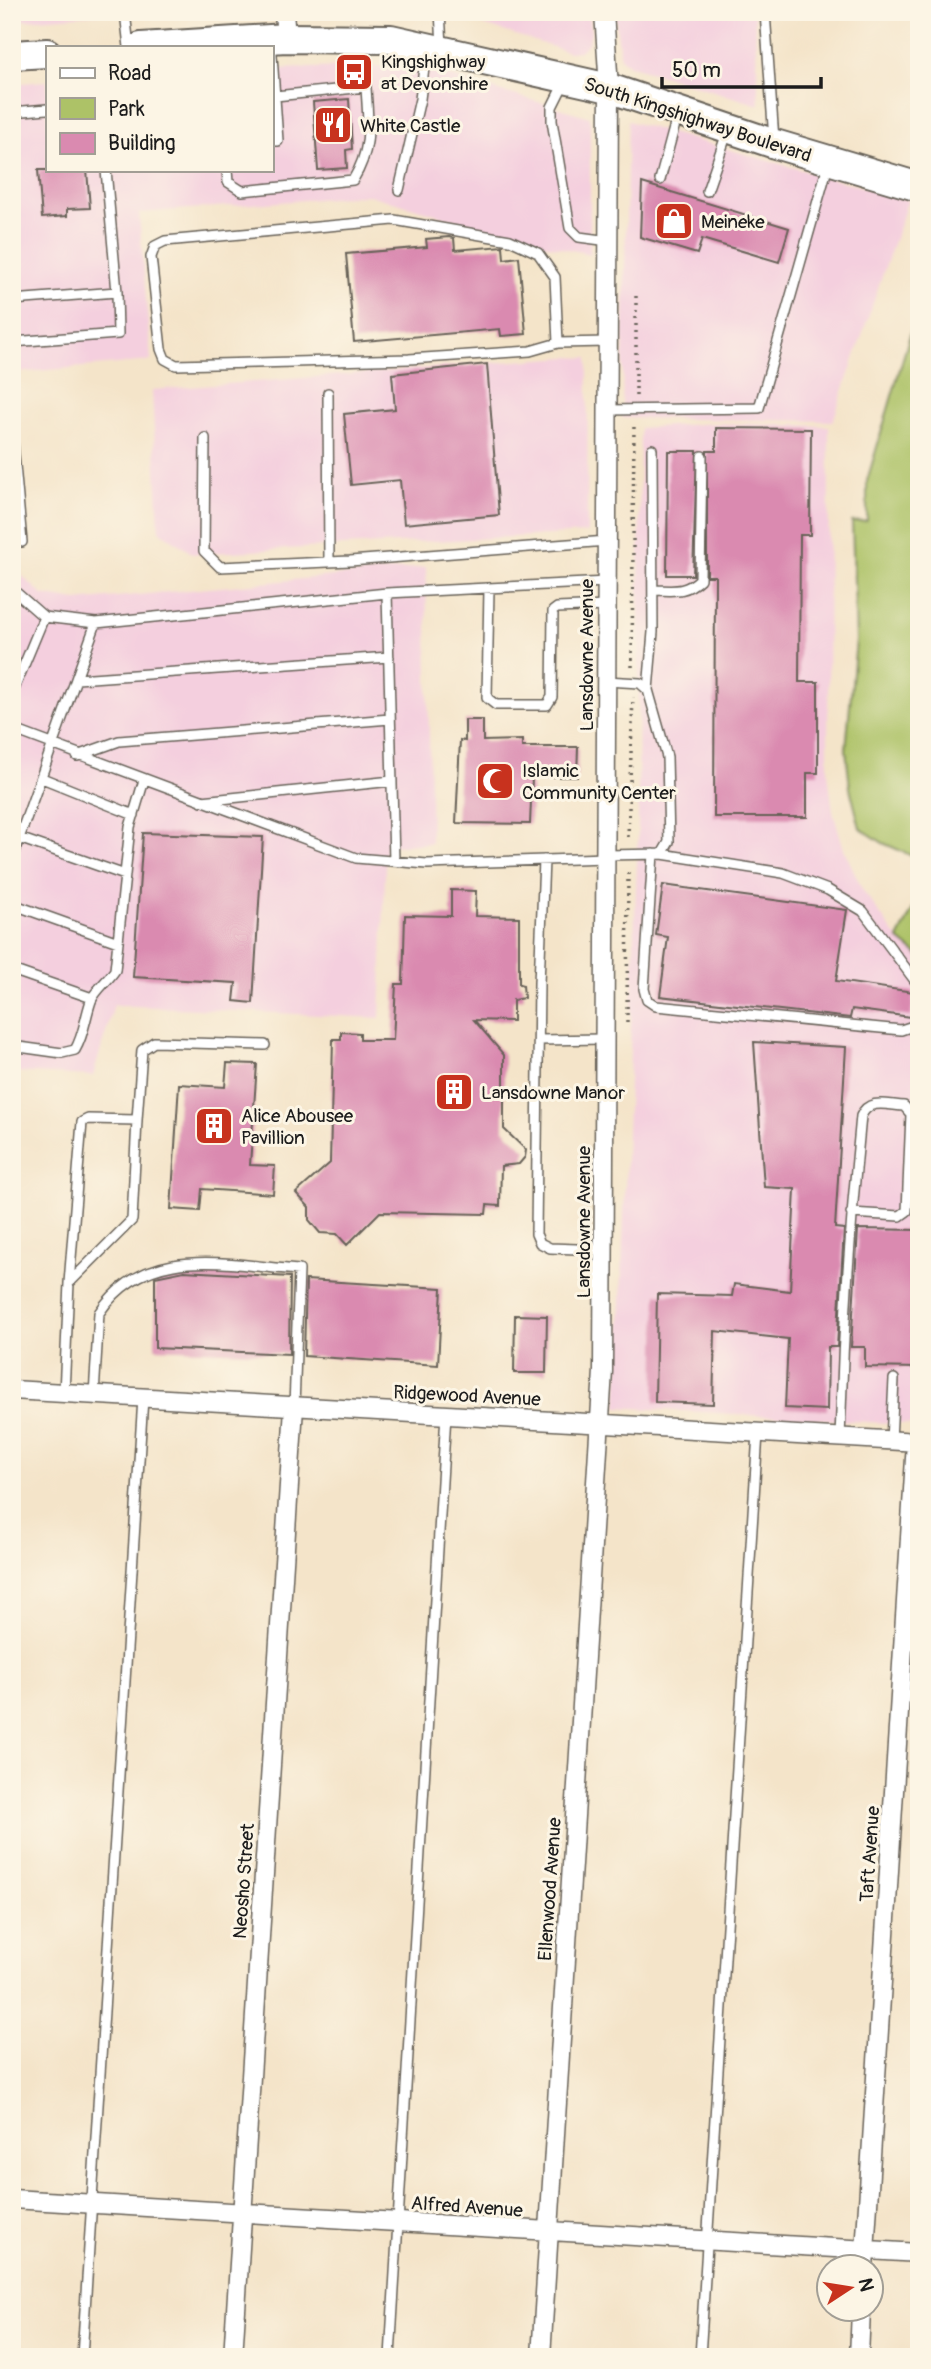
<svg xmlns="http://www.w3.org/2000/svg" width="931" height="2369" font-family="Pangolin,sans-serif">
<rect width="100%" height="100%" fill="#fcf5e5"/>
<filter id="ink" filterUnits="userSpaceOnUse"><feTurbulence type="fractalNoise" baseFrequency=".0143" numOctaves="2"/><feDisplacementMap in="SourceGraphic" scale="14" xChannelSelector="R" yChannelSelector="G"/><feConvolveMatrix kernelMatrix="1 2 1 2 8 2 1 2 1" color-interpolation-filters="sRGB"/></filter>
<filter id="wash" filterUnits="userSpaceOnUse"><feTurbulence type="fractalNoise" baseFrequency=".00686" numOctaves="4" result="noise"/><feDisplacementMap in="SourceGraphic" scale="28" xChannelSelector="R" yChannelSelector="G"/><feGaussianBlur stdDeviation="1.57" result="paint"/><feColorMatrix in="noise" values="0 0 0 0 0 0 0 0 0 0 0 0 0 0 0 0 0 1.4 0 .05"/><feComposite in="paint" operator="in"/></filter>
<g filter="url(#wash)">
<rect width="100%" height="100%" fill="#f4e4c9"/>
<!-- built -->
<path fill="#f4cfde" d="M12,12H127L12,21Z
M443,12H589L591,33L588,43L580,51L569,52Z
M615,12H754L759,105L629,65L620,58Z
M396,66L441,74L590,117V254L525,240L369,195L139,213L151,361L14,373L12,84L47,81V170H271V69Z
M628,121L908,200L833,421L622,418Z
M567,357L588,358L587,533L193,554L159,530L152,390Z
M715,423L829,426L828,772L833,812L844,849L862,889L898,939L919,956V1425L617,1407L638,834L640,428Z
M12,567L43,595L76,601L426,567L431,843L386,846L380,1018L114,1005L93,1076L12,1072Z"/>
<!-- green -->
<path fill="#adc267" stroke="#646f42" stroke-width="2" d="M919,304V859L883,843L860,828L850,788L846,749L856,640L852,522L867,521V481Z
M919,897V956L898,939Z"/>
<g id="blocks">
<!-- building -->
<path fill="#da8ab0" d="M349,99L352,149L346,150L347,168L318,170L313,102Z
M38,170H87L90,208L67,209V216L42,218Z
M642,183L789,228L779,262L702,239L697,254L640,237Z
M449,237L454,238L455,250L503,246L504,259L519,257L526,334L501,336L500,329L354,342L346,254L427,247L426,239Z
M487,364L499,515L404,524L400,480L351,485L344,414L395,409L392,374Z
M716,428L811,429L810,535H800L799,682H818V773H807V817H714L715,576H707V451H716Z
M668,451H697L693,575H667Z
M465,720H483V741L522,740V747H578L577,777H532L530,824L456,823L460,740L465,741Z
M143,833L263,837L253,1003L234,1001L236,983L133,977Z
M663,885L847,910L836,981L914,992L911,1017L852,1009L850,1018L660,996L668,937L656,935Z
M451,890L476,891L475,916L519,917V984L523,985L524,998L513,1000V1021L474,1020L504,1055V1129L526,1150L525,1157L519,1164L501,1166L500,1206L487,1205L486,1214L380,1212L347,1245L337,1234L320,1233L309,1220V1207L296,1193L330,1163L333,1039H341V1032L360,1033V1040H393L396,984H403L405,915L451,916Z
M754,1042L846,1047L835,1228L844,1229L837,1347H828L827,1410L785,1408L788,1339L715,1331L713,1404L655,1402L657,1294L732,1296L734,1284L790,1291L795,1189L764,1187Z
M227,1063L257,1064L250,1165L275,1166L273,1194L202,1189L200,1211L171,1209L179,1084L225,1087Z
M858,1229L919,1230V1368L865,1367V1347H851Z
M184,1271L290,1277L289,1354L155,1348V1277Z
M306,1280L442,1288L438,1365L304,1356Z
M515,1315L547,1316L546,1373H514Z"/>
</g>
</g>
<g filter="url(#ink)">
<use href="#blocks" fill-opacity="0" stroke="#686259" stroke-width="2"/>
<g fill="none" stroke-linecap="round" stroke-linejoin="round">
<defs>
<path id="lane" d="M125,12L129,47
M440,12L442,45
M765,12L774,140
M271,41L278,141H271
M564,83L552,107V121L570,228L579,237L609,241
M12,112L47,109
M227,170L228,182L242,191L353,180C373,147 368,124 366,87L275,96
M660,180L678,113
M399,190L420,99L426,52
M707,191L728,130
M12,300L117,292L106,170
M12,342L118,334L117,292
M558,343L555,277L538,253L510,240L394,220L165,241L155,246L151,257L161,349L165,359L176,365L409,359L530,351L558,343L608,342
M328,393L329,562
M608,410L759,408L829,162
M12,432L22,542L12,533
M205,438L204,551L220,567L350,561L607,541
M489,588L487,698L496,705H547L552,697L553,611L557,608L607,606
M12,589L44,617L96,623L387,593L607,582
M653,590C673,590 684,594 700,579L702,456
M387,593L394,861
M77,679L389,657
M648,690L653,632L652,449
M12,694L44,617
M12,729L356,858L427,864L606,858
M77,756L119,741L390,719
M42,778L134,815
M202,801L392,781
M19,838L125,875
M653,854L644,989L647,1000L656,1006L901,1030L919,1024
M662,854L783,873L828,890L863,911L919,986
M606,855L662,854L669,842L667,757L648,690L640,683L606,681
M12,858L96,623
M544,860L539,983L536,1234L540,1243L550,1248L604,1250
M12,904L118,942
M12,970L92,998
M539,1040L605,1039
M12,1046L62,1053L75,1050C84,1035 85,1018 91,1001C95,990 108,981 115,970L130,827L144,780
M137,1120L142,1050L154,1042L265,1045
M64,1393L69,1283L132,1220L137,1120L88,1119L82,1122L69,1283
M94,1395L99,1313C146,1242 227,1265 299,1270L294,1407
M840,1438C843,1330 850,1223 861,1116C869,1098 887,1105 904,1106L911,1114L907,1211L900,1216L851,1213
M891,1441L894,1379
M82,2357L143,1398
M390,2357L446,1414
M700,2357L758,1433"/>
<path id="street" d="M284,12L286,38
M12,1390L919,1442
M12,2199L919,2253
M864,2268L916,1442
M233,2357L294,1407
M541,2357L603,1371L609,88L604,12
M859,2357L861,2310"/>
<path id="primary" d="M141,47L286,38L391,39L609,88L775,144L919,187
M12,55L47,53"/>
</defs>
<!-- lane casing -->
<use href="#lane" stroke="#686259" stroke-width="12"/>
<!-- street casing -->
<use href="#street" stroke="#686259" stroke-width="21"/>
<!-- primary casing -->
<use href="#primary" stroke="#686259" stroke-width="32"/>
<!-- path -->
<path stroke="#686259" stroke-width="3.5" stroke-dasharray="2 5" stroke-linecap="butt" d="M636,396V294
M632,667L634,423
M628,837L633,697
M627,1022L628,870"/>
<!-- lane -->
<use href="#lane" stroke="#fff" stroke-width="9"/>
<!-- street -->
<use href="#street" stroke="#fff" stroke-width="18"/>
<!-- primary -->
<use href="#primary" stroke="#fff" stroke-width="28"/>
</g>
</g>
<!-- icons -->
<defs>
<symbol id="bus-square" viewBox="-11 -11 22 22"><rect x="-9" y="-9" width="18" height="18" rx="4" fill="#c8321e" stroke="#fcf5e5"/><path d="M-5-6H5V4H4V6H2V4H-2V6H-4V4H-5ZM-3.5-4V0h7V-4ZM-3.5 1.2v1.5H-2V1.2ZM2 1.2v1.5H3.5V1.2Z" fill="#fff"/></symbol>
<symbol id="restaurant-square" viewBox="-11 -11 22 22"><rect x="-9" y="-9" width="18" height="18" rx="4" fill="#c8321e" stroke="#fcf5e5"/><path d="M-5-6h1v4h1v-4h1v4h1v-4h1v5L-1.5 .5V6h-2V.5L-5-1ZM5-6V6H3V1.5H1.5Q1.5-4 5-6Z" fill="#fff"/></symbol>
<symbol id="shop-square" viewBox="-11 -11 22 22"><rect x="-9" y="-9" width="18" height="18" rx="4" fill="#c8321e" stroke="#fcf5e5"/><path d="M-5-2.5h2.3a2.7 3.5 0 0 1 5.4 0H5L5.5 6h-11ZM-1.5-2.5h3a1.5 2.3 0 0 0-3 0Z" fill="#fff"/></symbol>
<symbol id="mosque-square" viewBox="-11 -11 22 22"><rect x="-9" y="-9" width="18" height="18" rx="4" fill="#c8321e" stroke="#fcf5e5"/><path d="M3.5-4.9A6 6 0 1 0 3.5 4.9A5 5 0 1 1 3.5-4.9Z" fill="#fff"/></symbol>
<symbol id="building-square" viewBox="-11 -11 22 22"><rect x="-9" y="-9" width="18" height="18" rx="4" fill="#c8321e" stroke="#fcf5e5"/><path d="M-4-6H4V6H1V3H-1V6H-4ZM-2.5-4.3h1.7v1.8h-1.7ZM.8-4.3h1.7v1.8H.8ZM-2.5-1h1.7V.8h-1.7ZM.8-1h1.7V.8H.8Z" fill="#fff"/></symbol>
</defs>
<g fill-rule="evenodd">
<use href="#bus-square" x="332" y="50" width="44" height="44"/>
<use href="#restaurant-square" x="311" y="103" width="44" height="44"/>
<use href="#shop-square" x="652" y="199" width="44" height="44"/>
<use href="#mosque-square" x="473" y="759" width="44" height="44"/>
<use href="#building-square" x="432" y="1070" width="44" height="44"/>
<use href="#building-square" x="192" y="1104" width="44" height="44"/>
</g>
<g text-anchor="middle" stroke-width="6" stroke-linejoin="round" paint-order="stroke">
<!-- poi labels -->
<g font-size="19" fill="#1c1c1c" stroke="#fcf5e5" text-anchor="start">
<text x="381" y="68">Kingshighway<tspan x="381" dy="22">at Devonshire</tspan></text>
<text x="360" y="132">White Castle</text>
<text x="701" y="228">Meineke</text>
<text x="522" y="777">Islamic<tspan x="522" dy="22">Community Center</tspan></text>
<text x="481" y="1099">Lansdowne Manor</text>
<text x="241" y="1122">Alice Abousee<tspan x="241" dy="22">Pavillion</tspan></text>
</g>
<!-- street labels -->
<g font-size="19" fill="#1c1c1c" stroke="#fcf5e5">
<text transform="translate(698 119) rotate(18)" y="7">South Kingshighway Boulevard</text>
<text transform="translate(586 655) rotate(-90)" y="7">Lansdowne Avenue</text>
<text transform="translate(583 1222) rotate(-90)" y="7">Lansdowne Avenue</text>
<text transform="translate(467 1395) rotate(3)" y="7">Ridgewood Avenue</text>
<text transform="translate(869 1854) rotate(-86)" y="7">Taft Avenue</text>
<text transform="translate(243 1881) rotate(-86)" y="7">Neosho Street</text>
<text transform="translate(549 1889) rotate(-86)" y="7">Ellenwood Avenue</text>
<text transform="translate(467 2206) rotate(4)" y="7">Alfred Avenue</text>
</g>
</g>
<!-- margin -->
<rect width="931" height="2369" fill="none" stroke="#fcf5e5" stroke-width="42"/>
<!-- legend -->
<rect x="46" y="46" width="228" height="126" fill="#fcf5e5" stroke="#a29e95" stroke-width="2"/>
<rect x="60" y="68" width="35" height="10" fill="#ffffff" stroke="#a29e95" stroke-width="2"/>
<text x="108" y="80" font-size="21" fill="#1c1c1c">Road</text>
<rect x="60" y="98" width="35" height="21" fill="#adc267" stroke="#a29e95" stroke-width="2"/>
<text x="108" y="116" font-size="21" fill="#1c1c1c">Park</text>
<rect x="60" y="133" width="35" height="21" fill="#da8ab0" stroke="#a29e95" stroke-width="2"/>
<text x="108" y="150" font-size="21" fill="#1c1c1c">Building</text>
<!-- north arrow -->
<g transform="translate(850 2288) rotate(78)"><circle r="33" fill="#fcf5e5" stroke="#a29e95" stroke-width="2"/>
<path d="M0-5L12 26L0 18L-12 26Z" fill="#c8321e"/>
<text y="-10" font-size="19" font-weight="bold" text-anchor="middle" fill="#1c1c1c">N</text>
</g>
<!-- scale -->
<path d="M662 77v10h159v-10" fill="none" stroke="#1c1c1c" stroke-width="3.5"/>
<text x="672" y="77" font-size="21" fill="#1c1c1c" stroke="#fcf5e5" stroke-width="5" paint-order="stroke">50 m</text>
</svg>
